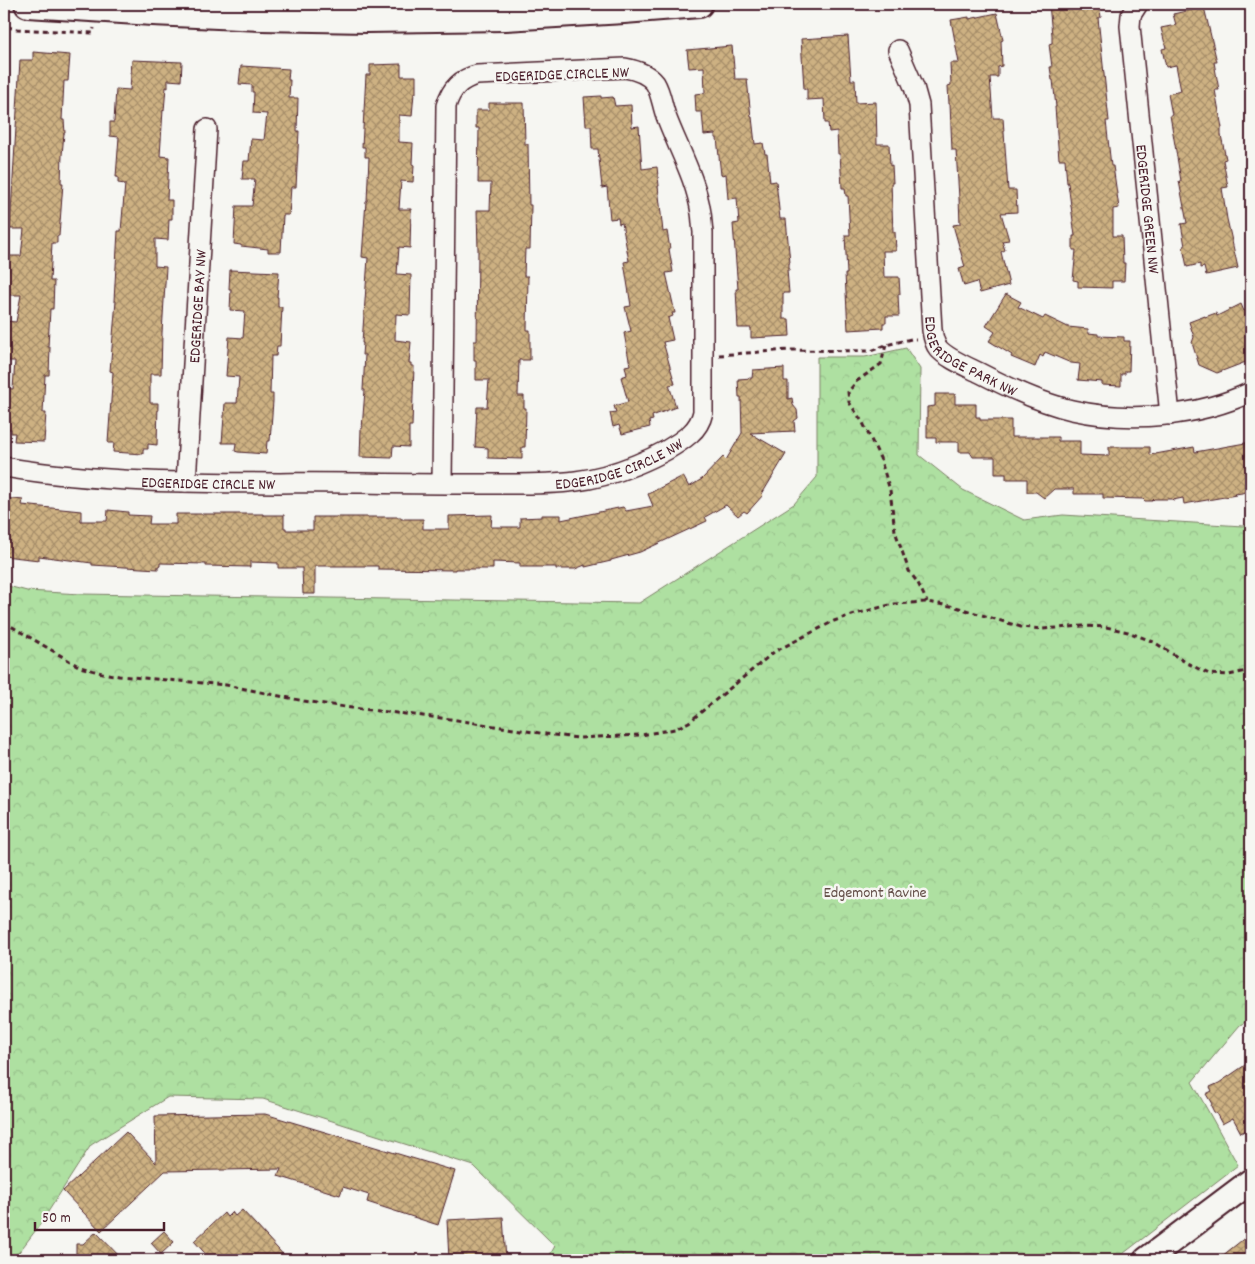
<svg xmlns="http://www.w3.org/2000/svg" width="1255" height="1264" font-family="Dekko,sans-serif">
<defs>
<pattern id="park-crowns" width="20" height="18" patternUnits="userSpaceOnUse" patternTransform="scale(1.25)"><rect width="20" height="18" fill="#aee0a1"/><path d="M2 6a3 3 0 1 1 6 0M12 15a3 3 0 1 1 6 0" fill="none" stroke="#97c08b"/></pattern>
<pattern id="building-cross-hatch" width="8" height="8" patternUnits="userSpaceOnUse" patternTransform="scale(1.25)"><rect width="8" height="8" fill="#cdb182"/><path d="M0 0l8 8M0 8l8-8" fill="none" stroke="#a88f6b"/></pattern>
</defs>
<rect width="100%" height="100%" fill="#f6f6f2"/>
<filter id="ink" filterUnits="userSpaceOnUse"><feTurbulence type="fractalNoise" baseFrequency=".02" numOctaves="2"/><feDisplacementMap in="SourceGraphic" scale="10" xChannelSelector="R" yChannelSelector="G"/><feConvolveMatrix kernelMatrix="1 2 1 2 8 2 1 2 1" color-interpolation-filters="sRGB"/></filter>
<g filter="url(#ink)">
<!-- park -->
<path fill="url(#park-crowns)" stroke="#7c8066" d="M906,348L920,369L919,455L963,490L1024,520L1063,515L1243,526L1251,522V1019L1240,1025L1192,1082L1238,1165L1115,1260H547L555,1246L474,1166L263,1099L168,1097L91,1145L39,1226L13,1260H4V585L27,591L81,594L639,603L794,504L817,477V357H865Z"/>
<!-- building -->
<path fill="url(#building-cross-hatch)" stroke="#4a1f2b" d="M1049,4H1099L1101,17L1098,18L1109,121H1106L1111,166H1113L1119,208L1113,209V236H1122L1123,263H1125L1124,281H1112V288L1078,287V281L1073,280L1076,250H1073V236H1075L1068,183H1067L1065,159H1059L1055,107H1056L1053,80H1052L1050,67H1052L1049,44L1052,43V35Z
M1204,7L1217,62H1214L1219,90H1215L1222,128L1221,129V135L1226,159L1223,160L1228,187L1222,188L1227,219L1238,268L1206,275L1204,267L1200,268V264L1187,267L1183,247L1185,246L1181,224L1187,223L1179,181H1181L1170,115H1172L1168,94L1181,91L1176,65L1166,67L1162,49L1166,48L1161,28L1176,25L1173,14Z
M997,13L1003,40L1001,41L1002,66L998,67V77H990L993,118H1003L1008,190H1016L1017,212L1001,213L1009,240L1002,241L1005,250L1001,252L1009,285L980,293L977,282L964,286L959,269L965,267L953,225L960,224L959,198L956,150H952L950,104H949L948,86L951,85L950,63H959L951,20L969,17V19Z
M848,36L851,80H855L856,103L876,102L877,144H889L890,166L892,165L893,183H891L893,232H895L896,251H883L884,277H899L900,294H898L899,316H886V323H883V328L848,330L845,274H847L845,235H850L848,196H846L845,188H842L840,154H838L837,131L829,132L828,123H825L824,99L807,100V89H804L801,39Z
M732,46L735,79H747L751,117H752L755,144L763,143L765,154H767L770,182L776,181L780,219H786L790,263H789V270H787L789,293H783V319H789L790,336L751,338V328H738L736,289H738L733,224L739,223L737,198L728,199L726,174L721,175L717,138H715V134L704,135L702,112H696L695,94L705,93L704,67L689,68L687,50Z
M33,52L70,55L68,81H64L62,120H64L65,133H64L62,155L61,183H63L59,236H57V243H52L50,281H54L53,309H50L48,347H50L49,375H45L43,413H46L44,442L14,441L15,433H11V429H4V388L13,389L15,361H4L5,321L16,322L21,295H6L9,256H21L24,229H10L20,60H33Z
M132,60L182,62L181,81L168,80V88L166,87L164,111L163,110L160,156L169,157L167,200H172V219H169L168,240L155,239V266L166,267L162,333L161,374H150V403H158L157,445L148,444V449H143V454L113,452L114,443H108L113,372L110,371L116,301H114L118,231H121L125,184L118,183V177H116L119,137L110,136V122H114L116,89L130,90Z
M401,64V76H416V93H414L412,116L399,115V142L413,143L412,164L414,165L413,182L401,181L399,209H411L410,248L399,247L397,274L411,275L410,315L396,314L395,340L411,342L409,363H411V366H414L412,426H409V447L393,446L392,458L360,457L361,429H362L365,390H363L365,355H362L363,343H362L368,258L362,257L366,201H367L369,157H365V147H362L366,75H370V65Z
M241,66L289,69L288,80H290L289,98H298L297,131H299L296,187H291L289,215H283L281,252H268V249L241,246V245L234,244L236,206H252L255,179H242L244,161H249L251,139L264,140L267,114L253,113L254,92H252V85L239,84Z
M601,96V98L613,97L615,106L631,105L632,127L639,126L642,169L657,167L659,186H658L663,232L667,231L670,249H669L673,272L666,273L675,313H672L673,316L668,318L673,340L663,342L675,384L669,385L676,407L652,416L653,420L649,421L650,427L622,434L619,425L613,427L610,413L616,412L614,406L628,402L621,377L627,375L625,366L630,365L624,333L631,331L625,307L631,306L624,262L629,261L622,223L619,224L618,218L610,219L607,187L602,188L598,149H592L591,126H586L584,97Z
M489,103H524L525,144H528L529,205H531L530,249H525L524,276H528L527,330H530V360H519L518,396H524V408H526L525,447H522V459L488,458V448L475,447L477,407H487L489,380H476V360H474V341H477L478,250L477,210H490L491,183H478L479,128H476V110H489Z
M230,270L279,272L277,297H278V307H282L280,346H277L276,356H271L270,394H273V401L270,441H267L266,454L238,452L235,451L236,443H222L225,403H237L239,377L226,376L229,337L243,338L245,311L230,310L231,289H229Z
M1006,294L1021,302L1018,307L1043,319L1045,316L1068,327L1088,329V333L1098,334V336L1124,337V341H1130L1129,371H1125V374H1121V386L1102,385V382L1078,380L1080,364L1071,363L1045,352L1043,357L1040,355L1035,367L1011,357L1012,355L989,341L995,332L986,326Z
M1241,304L1244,311L1251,307V360L1217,373L1199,365L1192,343L1194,337L1189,322L1205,316V317L1216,313L1217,316Z
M784,368V381H788V399L792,398L793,405L797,410L798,418L794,421L795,431L750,433L786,454L762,494L763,495L747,513L744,511L738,516L726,505L705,517L707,521L640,552L611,560V561L585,567V565L575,569H556V567H520V563L493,562V569H455V570L378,569V566H315V594H303L302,568H278V563L250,562V567L206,566V564L160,563V566H158V569L92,565V563L39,556V560L4,556V498L23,500L22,505L81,511V521H107L108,510L128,512V515L150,516L149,524H176V514H263V515H284V528H286V530H313V517H401V519H423V529H449V516L492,515L491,527H520V518L542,517V515H561V520L623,507L626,511L653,506L648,494L683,476L689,487L702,479L723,457L726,460L742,433L741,397H739L738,379L752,378L753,370Z
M935,394H955V404H976V417H980V420H1011V437H1058V441H1080V455L1109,456V447H1150V455L1194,447L1195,452L1251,442V489L1242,493L1235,494L1236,495L1184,504L1183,498L1173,500L1172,499H1154L1152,501H1145L1143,499L1103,498V494H1074V489H1054L1044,498L1036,492H1027V479H1006V474H995V457H973L970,452H959V442H936V438H927V407L935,406Z
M1251,1061V1127L1241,1133L1233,1118L1222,1124L1216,1113L1214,1112L1211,1106L1212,1104L1206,1094L1212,1091L1210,1087L1219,1083Z
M265,1114L455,1171L438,1225L367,1202L369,1195L343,1187L340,1195L278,1176L281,1169L165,1171L101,1231L63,1191L126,1132L156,1163L155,1116Z
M242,1210L256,1225L288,1260H211L194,1241L224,1213L227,1217L232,1212L235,1216Z
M503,1217L506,1260H449L447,1220Z
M164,1231L174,1242L161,1254L151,1243Z
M96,1232L123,1260H76V1244H83Z
M1251,1233V1260H1217Z"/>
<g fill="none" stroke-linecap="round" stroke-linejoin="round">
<defs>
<g id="minor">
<path id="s1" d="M1138,4L1131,15L1130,26L1170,415"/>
<path id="s2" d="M898,50L914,87L919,105L932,330C933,336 934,343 938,348C946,358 968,367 980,373C1009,388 1041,403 1072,410C1130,423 1198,417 1251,392"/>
<path id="s3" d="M4,467C122,487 242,482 361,483C403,484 444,484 486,484C516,484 546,485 576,481C611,477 663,457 690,434C697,428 701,421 703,412V232C702,226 702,219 701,213C696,179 678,148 666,116C662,105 661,93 655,83C648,74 636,70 625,68L477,75C460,79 451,89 446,106L442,484"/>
<path id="s4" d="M186,482L207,129"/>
</g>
<path id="tertiary" d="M1146,1260L1251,1181"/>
<path id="secondary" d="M28,4L153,12L261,17L367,19L505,17L624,10L699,4"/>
</defs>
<!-- minor casing -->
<use href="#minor" stroke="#4a1f2b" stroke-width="22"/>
<!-- tertiary casing -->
<use href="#tertiary" stroke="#4a1f2b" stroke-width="28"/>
<!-- secondary casing -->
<use href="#secondary" stroke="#4a1f2b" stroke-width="30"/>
<!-- path -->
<path stroke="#4a1f2b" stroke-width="3" stroke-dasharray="5 4" stroke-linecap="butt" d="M7,27L17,29L93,33L94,28
M886,345L881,364L857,381L848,392L849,402L863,423L880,458L890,490L895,531L909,571L918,583L927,602
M719,355L789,350L871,351L886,345L911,339H916
M4,622L80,667L102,673L119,676L226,685L304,701L352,708L450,719L546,734L578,738L641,735L675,729L689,722L774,652L834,621L852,615L893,604L927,602L956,607L1021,627L1043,629L1083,626L1106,627L1128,632L1154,642L1185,662L1209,674L1229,675L1251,670"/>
<!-- minor -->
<use href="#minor" stroke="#f6f6f2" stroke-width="19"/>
<!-- tertiary -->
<use href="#tertiary" stroke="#f6f6f2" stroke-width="24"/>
<!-- secondary -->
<use href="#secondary" stroke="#f6f6f2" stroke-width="26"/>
</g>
</g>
<g text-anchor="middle" stroke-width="5" stroke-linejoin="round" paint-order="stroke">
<!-- street labels -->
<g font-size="16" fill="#4a1f2b" stroke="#f6f6f2">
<text transform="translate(562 73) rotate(-2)" y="6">EDGERIDGE CIRCLE NW</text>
<text dy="6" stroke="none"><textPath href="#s1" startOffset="208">EDGERIDGE GREEN NW</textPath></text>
<text dy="6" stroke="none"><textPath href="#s4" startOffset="176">EDGERIDGE BAY NW</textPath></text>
<text dy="6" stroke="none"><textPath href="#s2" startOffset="332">EDGERIDGE PARK NW</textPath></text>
<text dy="6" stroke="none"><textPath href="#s3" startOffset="619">EDGERIDGE CIRCLE NW</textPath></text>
<text dy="6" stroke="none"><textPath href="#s3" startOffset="205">EDGERIDGE CIRCLE NW</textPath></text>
</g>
<!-- park labels -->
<g font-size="16" fill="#634f48" stroke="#f6f6f2">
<text x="875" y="897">Edgemont Ravine</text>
</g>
</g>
<!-- margin -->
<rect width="1255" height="1264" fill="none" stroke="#f6f6f2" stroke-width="20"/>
<rect x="10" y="10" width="1235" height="1244" fill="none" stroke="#4a1f2b" stroke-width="2" filter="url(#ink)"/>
<!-- scale -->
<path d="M35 1222v8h129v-8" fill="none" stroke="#4a1f2b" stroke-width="2.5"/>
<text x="42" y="1222" font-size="15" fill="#4a1f2b" stroke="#f6f6f2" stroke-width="4" paint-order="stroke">50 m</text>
</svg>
